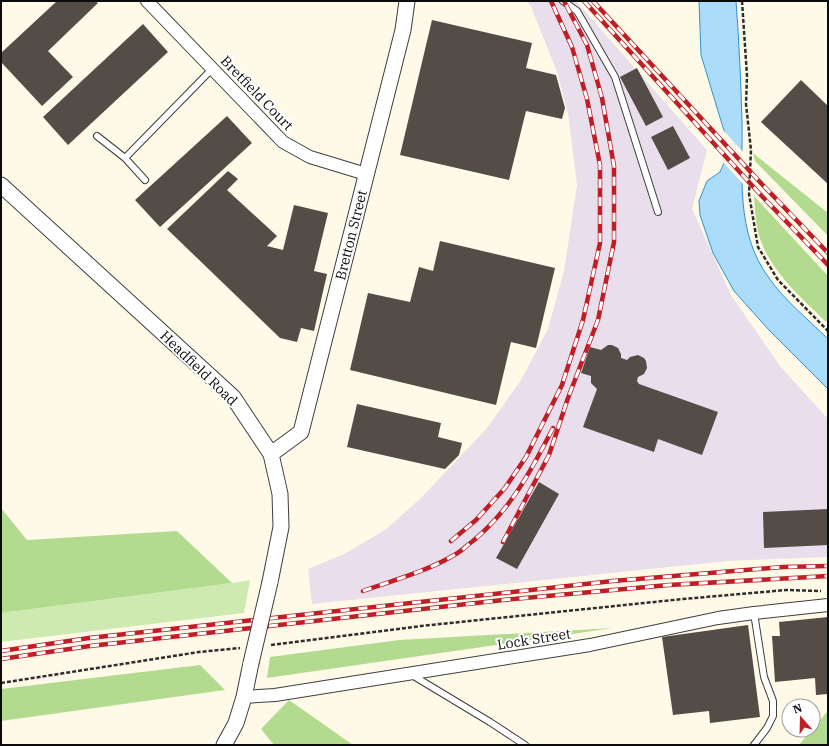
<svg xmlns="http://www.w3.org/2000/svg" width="829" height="746" font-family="'IBM Plex Serif',serif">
<rect width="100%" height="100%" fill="#fffae8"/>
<!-- industrial -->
<path fill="#e9deeb" d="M527,1H576L707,150L692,209L731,295L780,366L828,419V557L727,561L312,604L308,569L344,554L385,530L422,497L487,428L521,380L548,329L564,271L577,185L568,114L557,72L531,7Z"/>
<!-- green -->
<path fill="#cfeab1" d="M250,580L244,613L1,642V613L232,583Z"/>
<!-- forest -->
<path fill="#b2db90" d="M753,153L828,213V236L755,161Z
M754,196L828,276V319L826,322C803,299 775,276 762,244C756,230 755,212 754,196Z
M1,508L27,540L177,531L232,583L1,613Z
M613,628L267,678L270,657L399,640Z
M200,665L225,690L1,721V689Z
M289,700L353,745H274L261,729Z
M828,711V745H799L811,730H813V728Z"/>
<!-- water -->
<path fill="#abdcf9" stroke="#2f92d2" d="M699,1H736C739,41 741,82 742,122C743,176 735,232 769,278C785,301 808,319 828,339V389L768,329L734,291L713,253L700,215L699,201L707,181L720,172L725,161V134L701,55Z"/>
<!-- pier -->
<path fill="#fffae8" d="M722,129L744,153V185L723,162V134Z"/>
<!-- building -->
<path fill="#544c47" d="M57,1H95L98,3L48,51L73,77L42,106L1,62V53Z
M432,20L532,43L526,68L556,75L565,108L562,119L526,111L509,180L400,155Z
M143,24L168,52L68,145L43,117Z
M637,68L663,117L646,126L620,77Z
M801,80L828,106V184L761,122Z
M227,116L252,143L160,227L135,200Z
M673,126L690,158L668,170L651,137Z
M228,171L238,179L227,190L277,236L267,246L283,250L294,205L328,213L314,271L327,274L314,331L301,328L297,342L280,338L167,229Z
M440,241L555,268L536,348L511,342L496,405L350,370L368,293L410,302L419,267L433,271Z
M608,345H612L618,348L621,354V358L627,360L630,357L638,355L644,358L646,361L647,368L644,374L638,377L637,381L639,384L718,412L702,455L658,439L654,452L583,427L597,389L591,383V376L581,373L590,347L601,350Z
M357,404L441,423L438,437L462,443L459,455L445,469L347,447Z
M539,482L559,494L517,569L496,558Z
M828,509V545L764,548L763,512Z
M828,617V694L816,695L815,678L775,682L772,636H780L779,622Z
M748,625L760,717L710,723L709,711L673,715L662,637Z"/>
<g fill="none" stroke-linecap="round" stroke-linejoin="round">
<defs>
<path id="service" d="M563,1L577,11L615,77L658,212
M97,136L125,158L212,69
M125,158L145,180
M412,675L490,722L525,745
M754,745L767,728L773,716V701L764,677L754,613"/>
<path id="minor" d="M147,1L283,142L310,157L366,174
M244,697L275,695L590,645L718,618L754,613L828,605"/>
<path id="tertiary" d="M1,185L233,397L271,454L280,494L281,527L270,582
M271,454L301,432L403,30L407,1
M224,745L236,723L244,697L251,663"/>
</defs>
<!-- service casing -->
<use href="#service" stroke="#3e3e3e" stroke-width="8"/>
<!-- minor casing -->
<use href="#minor" stroke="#3e3e3e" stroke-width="14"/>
<!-- tertiary casing -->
<use href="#tertiary" stroke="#3e3e3e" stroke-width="17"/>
<!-- path -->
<path stroke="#2d2d2d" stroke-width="2.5" stroke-dasharray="4 2" stroke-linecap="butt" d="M742,1L747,76L746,104L751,150L749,194L758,247L778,280L828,331
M271,645L421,626L683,599L786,590L821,591
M1,683L199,652L240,648"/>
<!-- service -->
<use href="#service" stroke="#fff" stroke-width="6"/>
<!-- minor -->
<use href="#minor" stroke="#fff" stroke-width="12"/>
<!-- tertiary -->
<use href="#tertiary" stroke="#fff" stroke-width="15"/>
<defs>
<path id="rail" d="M584,1L758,192L828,265
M593,1L759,181L828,253
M451,541L476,520L505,488L526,457L562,385L583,320L600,243V165L587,99L572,47L551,1
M503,542L549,455L568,398L598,320L614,242V166L602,98L587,45L564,1
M363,591C394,580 428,571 456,554C462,551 467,545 473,541C511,509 531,471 553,428
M1,651L89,638L613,581L783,567L828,566
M1,659L90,646L503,600L669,585L828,576"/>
</defs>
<!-- rail casing -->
<use href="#rail" stroke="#bf1e27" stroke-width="4.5"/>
<!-- rail -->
<use href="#rail" stroke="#fff" stroke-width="3" stroke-dasharray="9" stroke-linecap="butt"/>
<defs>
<path id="tertiary-bridge" d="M251,663L270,582"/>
</defs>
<!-- tertiary-bridge casing -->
<use href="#tertiary-bridge" stroke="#3e3e3e" stroke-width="17" stroke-linecap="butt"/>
<!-- tertiary-bridge -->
<use href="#tertiary-bridge" stroke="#fff" stroke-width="15"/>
</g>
<g text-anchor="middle" stroke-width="4" stroke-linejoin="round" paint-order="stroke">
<!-- street labels -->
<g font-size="14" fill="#0b0b0b" stroke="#fff">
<text transform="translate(257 93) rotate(46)" y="5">Bretfield Court</text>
<text transform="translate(351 235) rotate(-76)" y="5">Bretton Street</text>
<text transform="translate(199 368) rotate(44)" y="5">Headfield Road</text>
<text transform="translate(534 639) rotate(-9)" y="5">Lock Street</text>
</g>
</g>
<!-- border -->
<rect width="829" height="746" fill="none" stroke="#0b0b0b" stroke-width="4"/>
<!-- north arrow -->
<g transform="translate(801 718) rotate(340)"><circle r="19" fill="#ffffff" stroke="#9d9d9d"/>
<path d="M0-3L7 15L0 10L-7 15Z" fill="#bf1e27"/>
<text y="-6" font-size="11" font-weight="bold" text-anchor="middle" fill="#0b0b0b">N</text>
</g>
</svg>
